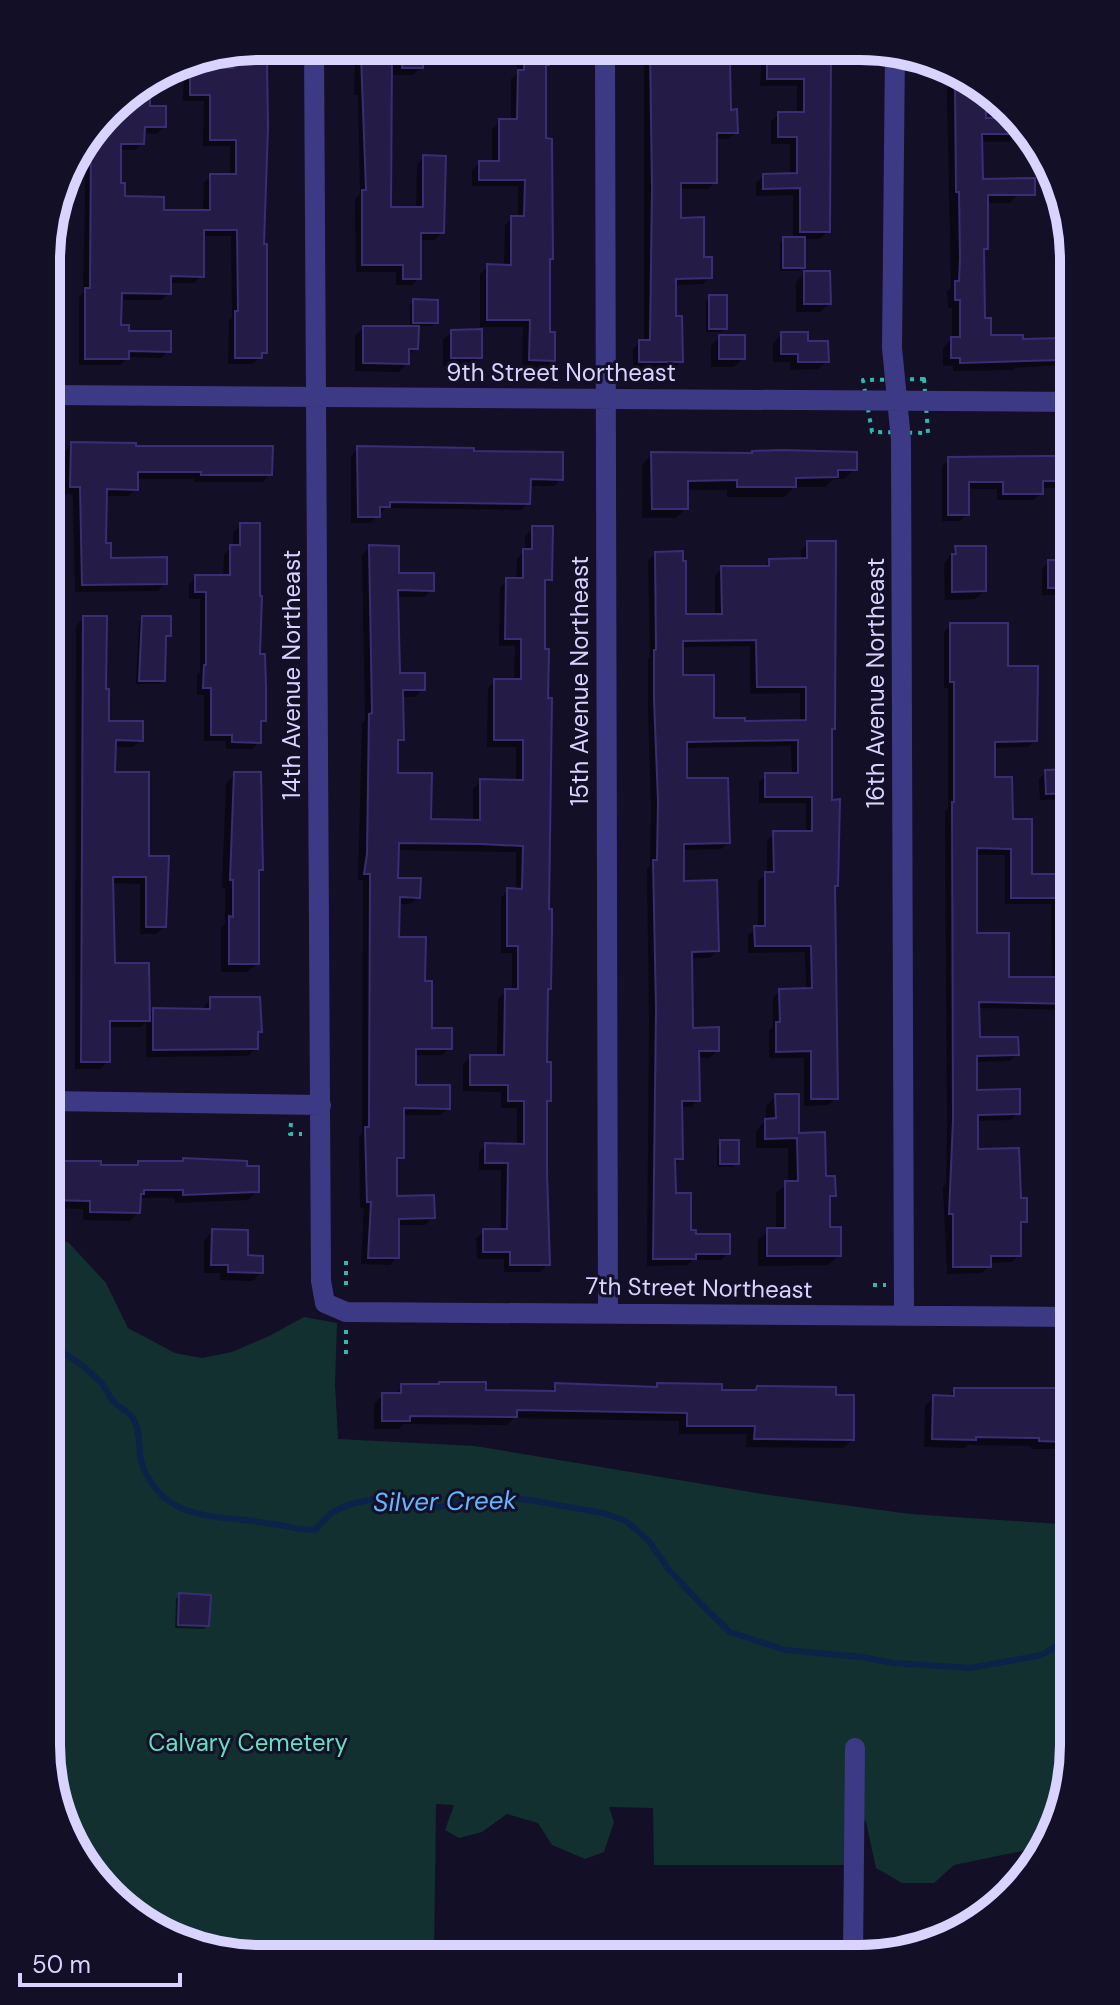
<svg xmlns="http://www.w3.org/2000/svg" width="1120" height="2005" font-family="'DM Sans',sans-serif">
<rect width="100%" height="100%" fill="#130f26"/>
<!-- green -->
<path fill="#12302f" d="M47,1233L69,1243L106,1283L128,1328L175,1353L202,1358L232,1352L269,1336L304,1317L337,1323L335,1385L338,1439L475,1446L769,1495L910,1514L1074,1525V1759L1041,1847L954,1865L934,1883H902L876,1868L866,1822L855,1807L852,1865H654L653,1808L609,1807L614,1822L604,1852L585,1859L552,1845L538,1823L507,1814L482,1832L459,1838L445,1830L454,1805L436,1804L434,1958L232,1957L119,1906L58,1814L46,1745Z"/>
<!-- shadow -->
<path fill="#0007" fill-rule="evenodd" d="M260,46H266L262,246L265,353L253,364H228L229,320L232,317L231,236H202V276L194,283H169V293L162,300H120L119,327L169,351L161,358L128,357L120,365H79V297L83,293L86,142L119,99L148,81V108L164,126L157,134L143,133L142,143L135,150H119V185L123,198L162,212H203L204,183L211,176H230V146H203L204,101H183L184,77L191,70H200V58Z
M358,47H420L421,68L413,75H390L389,209H416L417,165L424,157L442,232L435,240H419V278L412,285H396V272H356L355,199L360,194L358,95H354L355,64L359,61Z
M517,48H547V64L544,67V140L551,259L548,262V334L553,360L546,368L522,367L523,327H480V274L488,266L504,267L505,225L512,218H518V186H472V170L480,163H492V129L500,121H511V79L517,74Z
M648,48L701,49V63L729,112L736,132L729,139H715V182L708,189H679V220L710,277L703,284L674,285V318L681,361L674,368H633V349L640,342H644V54Z
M762,49L831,50L828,231L820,239H803V267L799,271H780V243L784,239H793V195L756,196V183L764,176L790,175V144H771V121L778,114H797V86H760Z
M949,73L985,91L984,120L1017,133L1009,142H980L981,181L1018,194L1010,203H986V248L982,252L983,320L989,337L1059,340V303L1067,294H1074V364L1015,368L1013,370L953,371V366H943V348L952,338V308H948L947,292L951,288L947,95Z
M1055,179L1062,191L1064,199H1053Z
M805,273L829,304L820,312H796V282Z
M710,297L725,328L721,332H706V301Z
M414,301L436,322L432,326H417L416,348L407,357V363L399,372L355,371V336L364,328H410V305Z
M452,332L480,357L471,366H443V340Z
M782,334L806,343L827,361L818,369L790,370V362H773V343Z
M720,337L743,358L734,367H711V346Z
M72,444L134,448L270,474L263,482H194V479H136V489L128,496H105L104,545L109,560L165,583L158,591L75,592L73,494H64V452Z
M358,448L472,453L561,479L554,486H529L528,503L521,510L385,508L371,523H351V456Z
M652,454L855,469L844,479H833L825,487H794L784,497H727V490H686V508L676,518H642V465Z
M1074,458V487L1041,488V493L1034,500H997V489H967V514L960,521H942V466L949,459Z
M241,525L264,720L259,725V742L252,749H226V741H204V695H197V674L200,672V599H189V585L196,577H223L224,554L233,547V532Z
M533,528L550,580L543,587L549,988L546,991L545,1064L549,1100L545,1104L548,1264L540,1272H504V1259H477L476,1239L484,1231H501V1170H479V1152L486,1145L517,1146V1108H501V1092L463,1091V1064L471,1057H497L498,999L506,991H512V953H501V898L508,890H516V852L397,850L396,880L418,897L411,904H398L397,939L423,983L430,1030L450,1048L442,1055H414V1087L448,1108L441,1115H402V1157L395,1164V1198L433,1217L425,1225H397V1257L390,1265L361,1264L364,1208H360L359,1137L362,1134L363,880H358L362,723L365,720L362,555L369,547L397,575L432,590L424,597H396L399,675L423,689L415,697H402V739L396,745V775L429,821L473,822V789L481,781L516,782V747H487L488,688L495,681H514L515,646H499L500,588L507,580H516L517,559L525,550V536Z
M808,543L833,728L830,731L836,1098L828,1105L804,1106V1058H769V1031L773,1027V998L780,991L806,990L805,952L748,953V935L758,928V881L767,874V841L774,833H806V803H759V782L766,775H792L791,746L685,748V780L728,842L721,849L682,850V883L717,950L710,958H690L691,1030L717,1050L710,1058H697L698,1100L691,1107H680L681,1158L673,1165L674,1195L689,1232L728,1253L721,1260H692L687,1265L647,1266L649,1018L647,869L650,866L651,809L648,708V659L650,657L648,561L655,554L684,616H715V576L722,568H762L770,561L801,560V550ZM750,646V694L800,693V722L743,723L712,720L681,677V647Z
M956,548L984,591L976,599L945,600L944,564Z
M1049,562H1074V607V595H1042V569Z
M84,618L104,691L107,722L141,740L133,747H114L113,774L147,858L164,927L156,934H140V884L111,883L113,965L148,1017L154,1010L203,1011V1007L211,999L260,1031L256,1035V1048L248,1056L146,1057V1022L141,1027H108V1061L100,1069H75L76,626Z
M143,618L169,635L164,640L163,680L159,684H136L139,622Z
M951,625L1006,668L1035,740L1028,747L993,748V779L1030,876L1074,875V1010L977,1008L978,1039L1017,1054L1010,1061L975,1062V1092L1018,1113L1011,1120L976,1121V1151L1019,1200L1025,1222L1019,1227V1255L1012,1262L989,1263V1266L982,1273L947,1274L943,1187L946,1184L947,1128L945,811L948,809V688H944V632ZM975,855H1005V904H1051L1052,979H1007L975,935Z
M1074,771V799L1040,800L1039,779L1046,772Z
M235,774L261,869L257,872V963L248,972H221V927L225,924V888H222L226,783Z
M1074,1042V1062H1059V1050L1066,1043Z
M776,1096L834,1195L828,1201V1229L839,1255L829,1265L758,1266V1240L768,1230H776V1193L788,1183V1148H756V1131L766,1120V1106Z
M721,1142L737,1163L733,1167H717V1146Z
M1074,1160V1180H1068V1166Z
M47,1163H99V1167H135L139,1163L257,1191L248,1200L175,1203V1198H139L138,1212L130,1221L83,1220V1209L47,1208Z
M1072,1210H1074V1260H1060V1240L1065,1235V1217Z
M213,1231L261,1272L253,1281L220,1280V1273H204V1240Z
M556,1385L655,1389L658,1385L753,1392L757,1388L834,1397L852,1440L843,1448L746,1447L747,1434H679V1421L514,1418L506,1425L404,1424L399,1429H374V1404L383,1395H393L402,1386L484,1392L548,1393Z
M955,1390H1074V1445H1059L1054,1449H1031V1446L968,1445L965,1448L924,1447L925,1406L934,1398H947Z
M180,1595L207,1625L204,1629L175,1628L176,1599Z"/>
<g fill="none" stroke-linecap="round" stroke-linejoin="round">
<!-- stream -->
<path stroke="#0c2248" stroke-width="6" d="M46,1345C65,1351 89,1369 102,1384C107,1390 110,1399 116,1404C122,1410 131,1412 134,1420C140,1431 139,1444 140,1456C143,1473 156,1493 170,1502C199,1521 239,1517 272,1524C287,1526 299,1530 315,1530L332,1512L351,1504L373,1499L421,1507H441L467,1499L499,1497L530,1500L603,1513L626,1521L648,1540L669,1570L702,1605L730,1632L785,1650L861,1657L894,1663L970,1668L1042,1655L1074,1635"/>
</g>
<!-- building -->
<path fill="#241b47" stroke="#3b2d73" stroke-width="2" fill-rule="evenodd" d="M524,48H549V65H546V138L552,139L553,259H550V332H555V361L529,360L530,320H487V264L511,265V216H524L525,180H479V161H499V119H517L518,70H524Z
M650,48L679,49V61L730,60L731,110L737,109L738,133H717V183H681V218L704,217V257H712V278L676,279V316H682L683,362H639V340H650L652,188Z
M243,49H264V60H267L268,127L264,244H267V353H262V358H235V311H238L237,230H204V277L171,276V294L122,293L121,325H129V331H171V352L129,351V359H85V288H90L91,136L119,99L150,80V106H166V127H145L144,144H121V183H125V196L164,197V210H210V174H236V140H210V95H190V68H233V51Z
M805,49L831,50L830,232H800V188L763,189V174L797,173V137H778V112H804V79H767V57H805Z
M403,50H423V68H402Z
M361,55H392L391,207H423V155L446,156L444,233H421V279H403V265H362V190H366Z
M955,84H971L986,92V118H1014L1025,134H982L983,179L1035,178V195H988V249H984L985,318H991V335H1023V339L1062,338V360L960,363V358H951V337H960V300H955V281H959L960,259L959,192H956Z
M783,237H805V268H783Z
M804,271H830L831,304H804Z
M709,295H727V329H709Z
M413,299L438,300V323H413Z
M363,326H419L418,349H409V364L363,363Z
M482,329V358H451V330Z
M781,332H808V341H828L829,362H798V354H781Z
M719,335H745V359H719Z
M71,442L136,443V446H273L272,475H201V472H138V490L107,489L106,543H111V558L167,557V584L82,585L80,487H70Z
M357,446L474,448V451L563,452V480L531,479L530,504L390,502V507H380V517H358Z
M781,450L857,452V470H838V477L796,478V487H737V480L688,481V509H652L651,452L752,453V451Z
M1048,456H1074V481H1043V494H1003V482H969V515H948V457Z
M240,523H260V596H262L260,654H265L266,687V721H261V743L232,742V735H211V688H203L204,665H206V592H195V575H230V545H240Z
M532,526H553L552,580H545V649H549L548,698H552L549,909H552V932L551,989H548L547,1062H551V1101H547V1172L550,1265H510V1252H483V1229H507L508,1163H485V1143L524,1144V1101H508V1085H470V1055H504L505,989H518V946H507V888L522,889L523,846L481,844L399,843L398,878H421L420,898L400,897L399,937H426L425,981H432V1028H452V1049H416V1085H450V1109L404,1108V1158H397V1196L434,1195L435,1218L399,1219V1258H368L371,1202H367L365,1127H369L370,874H364L367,854L369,714L372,713L369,545L399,546V573H434V591L398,590L400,673H425V690H403L404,740H398V773H432L431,819L480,820V779L523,780V740H494V679H521V639H505L506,578H523V549H532Z
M807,541H836L835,729H832V800L840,799L838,886H835L838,1099H811V1051L776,1052V1022H780L779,989L812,988L811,946H755L754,926H765V872H774L773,831H812V797H765V773H798V740L687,742V778H728L730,843L684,844V881L717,880L719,951L692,952L693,1028L719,1027V1051H699L700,1101H682L683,1159H675L676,1193H691V1230H696V1234H730V1254H696V1259H653L656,1009L653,860H657L658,801L654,699V650H656L655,552L683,551V561H686V614H722L721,566H769V559L807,558ZM756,640L757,687H806V720L745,721V718H714V675H683V641Z
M955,546H986V591L952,592V554H956Z
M1048,560H1074V588H1048Z
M83,616H107L106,689H109V721H143V741L116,740L115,772H149V856H169L166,927H146V877H113L115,963H149L150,1021H110V1062H81Z
M142,616H171V636H166L165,681H139Z
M950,623H1008V666H1038L1037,741L995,742V777H1012L1013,819H1032V874H1074V1004L979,1002L980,1037H1018L1019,1055L977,1056V1090L1020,1089V1114L978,1115V1149L1019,1148L1021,1198H1027V1222H1021V1256H991V1267H953V1214H949L953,1120L952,802H954V682H950ZM977,848L1011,849V898H1057L1058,977H1009V933H977Z
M1074,769V793L1046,794L1045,770Z
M234,772H261L263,870H259V964H229V916L233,917V880H230Z
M210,997H260L262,1032H258V1049L153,1050V1008L210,1009Z
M775,1094H799V1133L825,1132L826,1176H835L836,1196H830V1227H841V1256H767V1228H785V1181H798L797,1138L765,1139V1119L776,1118Z
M720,1140H739V1164H720Z
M183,1158L247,1161V1166H259V1192L183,1195V1190H144V1194H141L140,1213L90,1212V1201L48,1200L47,1161H101V1165H138V1161H183Z
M212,1229L248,1230V1255L263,1256V1273L228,1272V1265H211Z
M439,1382H486V1390L555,1391V1383L657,1387V1383L722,1384V1390H756L757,1386L836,1387V1395H854V1440L754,1439L755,1426H687V1413L517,1410V1417L410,1416V1421H382V1393H401V1384H439Z
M954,1388H1062V1394H1074V1423L1066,1422L1065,1442L1039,1441V1438L976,1437V1440L932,1439L933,1395L954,1396Z
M179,1593L211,1595L209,1626L178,1625Z"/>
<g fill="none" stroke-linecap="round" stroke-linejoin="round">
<!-- path -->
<path stroke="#2fb8b0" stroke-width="4" stroke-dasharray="4 6" stroke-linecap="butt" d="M48,372L61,371V377
M924,379L928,433L872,432L863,380Z
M48,419H61V414
M291,1123L290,1134H302
M346,1261V1289
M873,1285H886
M346,1330V1360"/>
<!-- minor -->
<path stroke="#3d3a85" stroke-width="20" d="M314,46L321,1281L325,1303L346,1312L1074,1317
M605,48L608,1313
M895,50L892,348L901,440L904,1316
M48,395L1074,402
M47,1101L321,1105
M853,1959L855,1748"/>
</g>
<g text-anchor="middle" stroke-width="6" stroke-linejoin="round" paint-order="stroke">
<!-- street labels -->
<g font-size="24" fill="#d9d4ff" stroke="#130f26">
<text x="561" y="381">9th Street Northeast</text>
<text transform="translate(292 675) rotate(-90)" y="8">14th Avenue Northeast</text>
<text transform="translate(580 681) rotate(-90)" y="8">15th Avenue Northeast</text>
<text transform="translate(876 683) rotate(-90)" y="8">16th Avenue Northeast</text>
<text transform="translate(699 1288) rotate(1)" y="8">7th Street Northeast</text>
</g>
<!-- park labels -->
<g font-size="24" fill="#5fe0c0" stroke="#130f26">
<text x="248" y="1751">Calvary Cemetery</text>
</g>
<!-- water labels -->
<g font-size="26" font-style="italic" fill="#62b6ff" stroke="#130f26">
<text transform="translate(445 1501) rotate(-1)" y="9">Silver Creek</text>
</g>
</g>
<!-- crop -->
<path d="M0 0H1120V2005H0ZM260 60H860A200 200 0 0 1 1060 260V1745A200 200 0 0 1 860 1945H260A200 200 0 0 1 60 1745V260A200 200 0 0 1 260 60Z" fill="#130f26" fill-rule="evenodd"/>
<path fill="none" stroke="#d9d4ff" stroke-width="10" d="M260 60H860A200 200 0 0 1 1060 260V1745A200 200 0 0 1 860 1945H260A200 200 0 0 1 60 1745V260A200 200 0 0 1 260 60Z"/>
<!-- scale -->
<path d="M20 1973v12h160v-12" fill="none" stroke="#d9d4ff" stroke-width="4"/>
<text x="32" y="1973" font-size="24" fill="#d9d4ff" stroke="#130f26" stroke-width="6" paint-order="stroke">50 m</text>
</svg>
